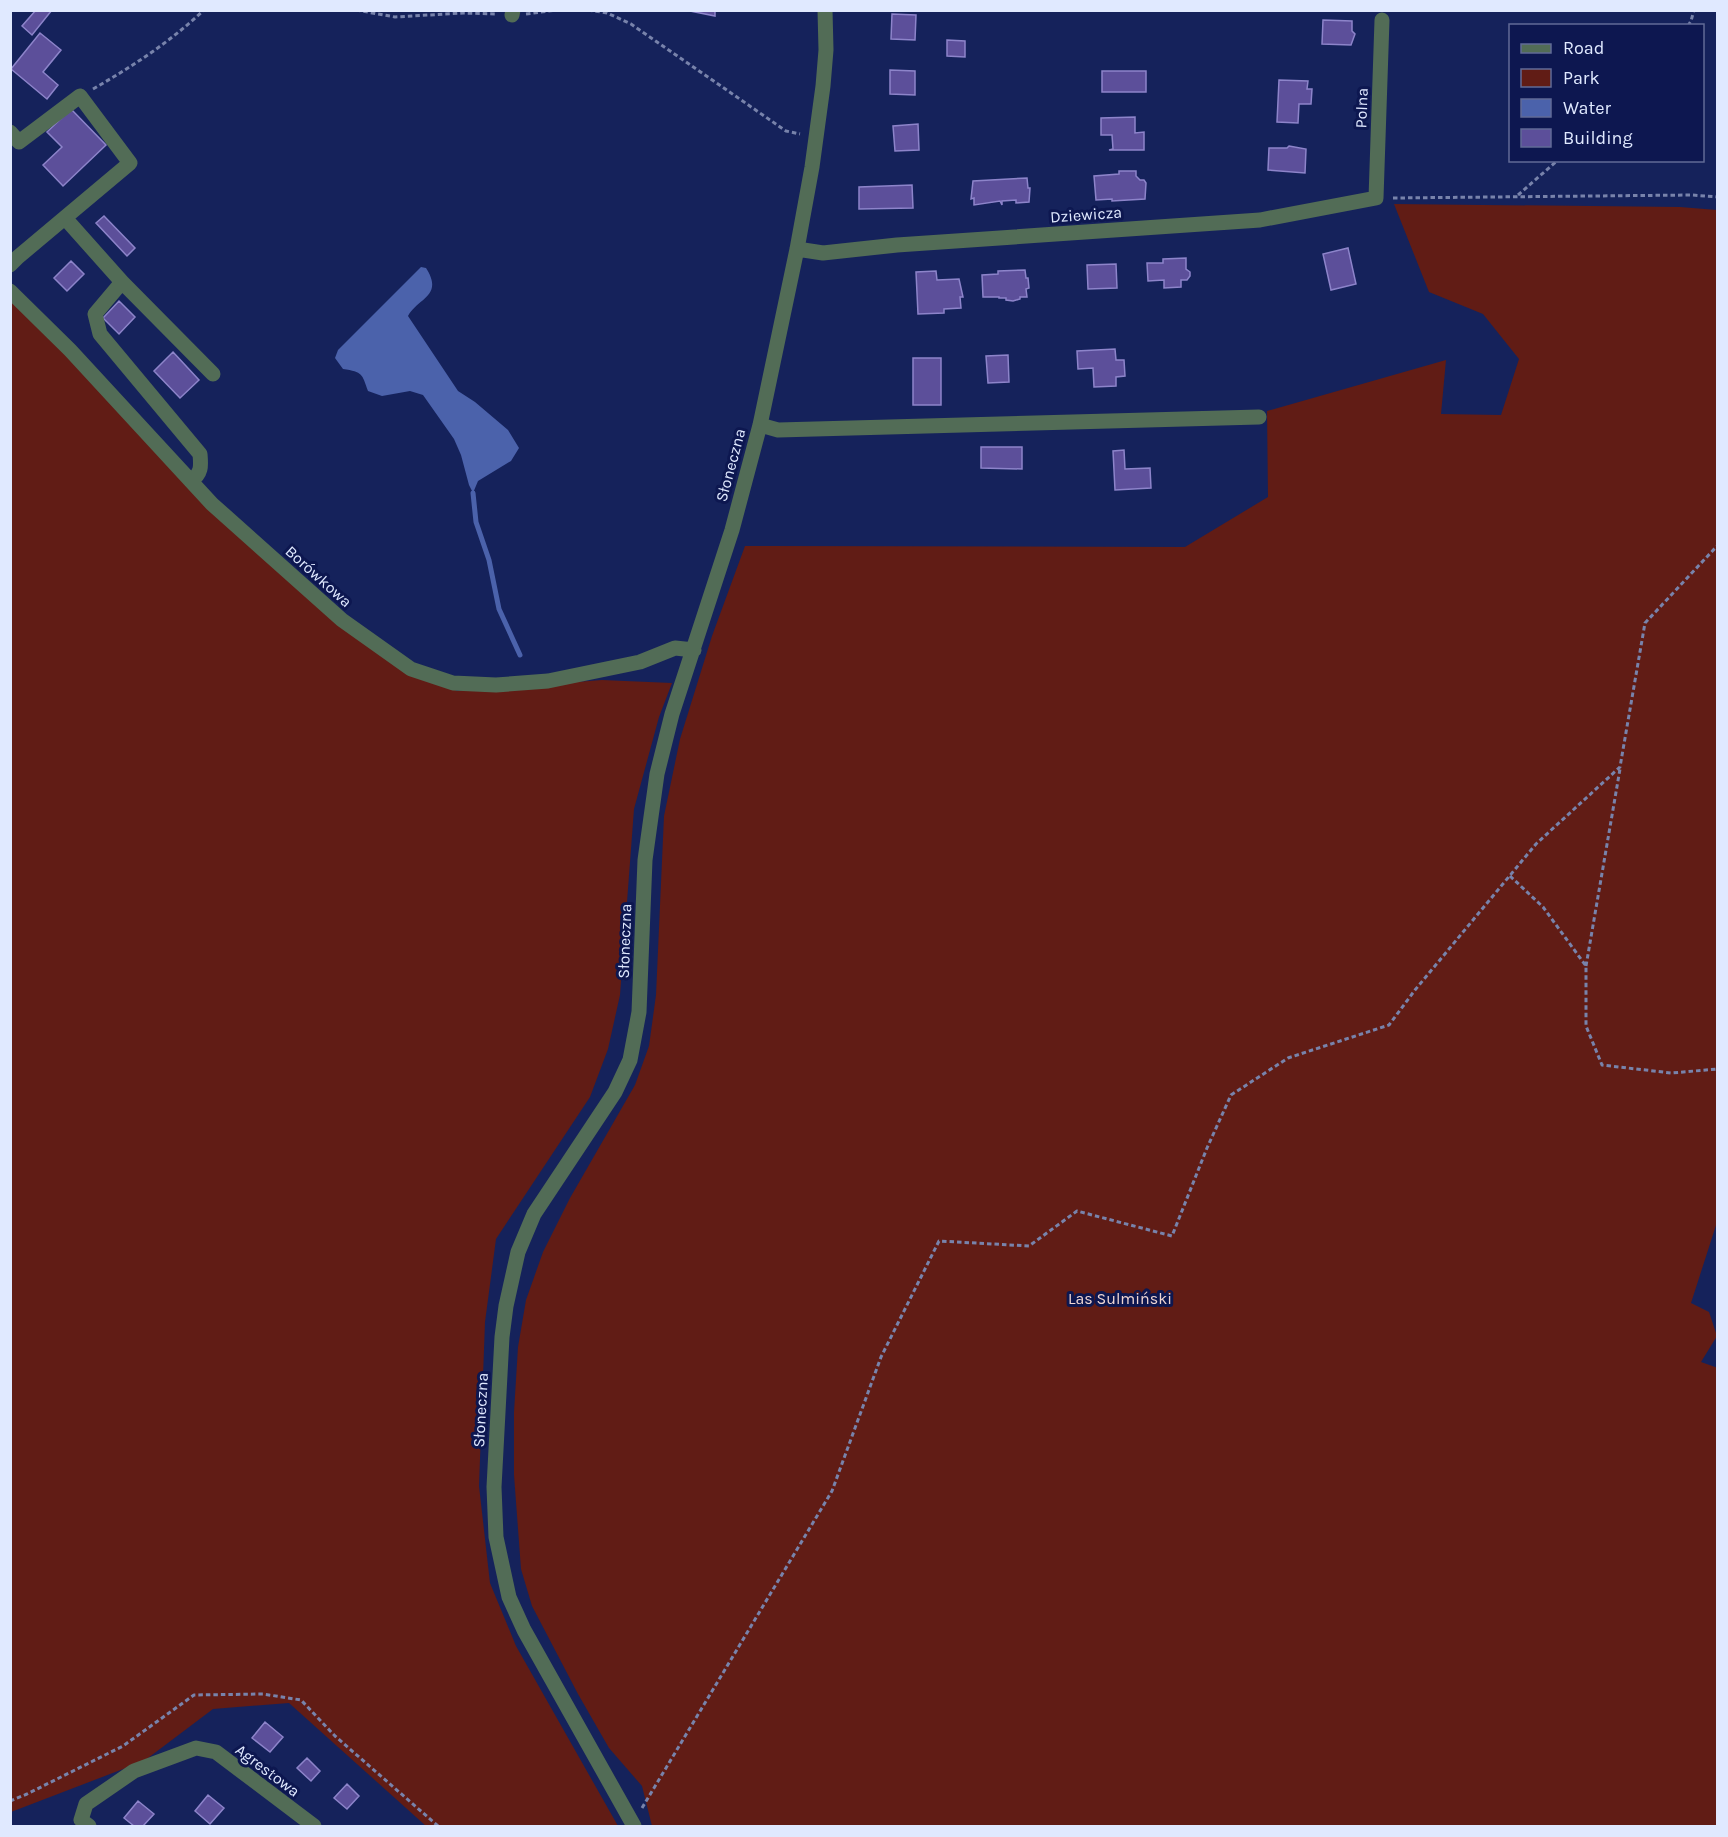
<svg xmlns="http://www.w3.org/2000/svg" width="1728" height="1837" font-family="Karla,sans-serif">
<rect width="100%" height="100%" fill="#15225b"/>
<!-- green -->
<path fill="#611c15" d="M1394,204L1680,207L1717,210L1718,1219L1691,1303L1709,1312L1717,1336L1701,1362L1718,1368L1717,1826H652L642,1786L609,1748L578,1694L532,1606L521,1569L514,1475V1412L518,1347L526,1300L543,1252L570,1198L635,1085L649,1046L656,995L664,816L680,739L712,636L745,546L1185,547L1268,497L1267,411L1446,360L1441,414L1501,415L1519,359L1483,314L1429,292Z
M10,297L328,616L457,691L602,680L672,683L659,717L634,809L620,995L608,1049L590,1097L496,1239L485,1322L479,1486L490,1583L516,1646L618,1826H426L289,1703L213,1709L144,1761L11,1812Z"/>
<!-- water -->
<path fill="#4b62ab" d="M421,267L426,268C444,296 418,298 408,316L458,391L475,402L508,430L519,448L511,461L478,481L473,493L469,485L461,455L454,439L423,395L410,391L382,396L368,391C362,374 363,372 343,369L335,358L338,350Z"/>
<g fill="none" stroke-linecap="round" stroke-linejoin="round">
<!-- stream -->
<path stroke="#4b62ab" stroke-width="5" d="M473,493L476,522L489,560L499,609L520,655"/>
</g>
<!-- building -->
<path fill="#5c4f9a" stroke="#8d84ca" stroke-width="1.5" d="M36,10H52L32,35L22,26Z
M685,10H715V16Z
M892,14L916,15L915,40L891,39Z
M1323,20L1352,21V31L1355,34L1351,45L1322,44Z
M40,33L61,50L43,72L58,85L47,99L11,69Z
M947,40L965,41V57L947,56Z
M890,70L915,71V95L890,94Z
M1102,71H1146V92H1102Z
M1279,80L1308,81L1307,89H1312L1311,104H1299L1298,123L1277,122Z
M71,109L106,145L63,186L43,165L62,147L47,132Z
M1135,117V133L1144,132V150H1109L1113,149L1112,135H1101V118Z
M918,124L919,150L895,151L893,126Z
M1289,146L1306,149L1305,173L1268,170L1269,148H1287Z
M1119,171H1136V176L1140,180H1144L1146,183L1145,199L1112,201V199L1096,200L1094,176L1119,174Z
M1027,178L1028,188H1030L1029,202L1016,203V200L1002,201V205L1000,201L974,205V198L971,199L973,181Z
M912,185L913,208L859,209V187Z
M104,216L135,248L127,256L96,223Z
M1348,248L1356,284L1331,290L1323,254Z
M1186,258V269L1190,272V276L1187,280H1181V287L1164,288V280L1148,281L1147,263H1163V259Z
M71,261L84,274L67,291L54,278Z
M1116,264L1117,288L1088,289L1087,265Z
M1025,270L1026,278H1028L1029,288L1026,289L1027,297H1020V299L1013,301L1006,300V298H999V297H983L982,275L998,274V271Z
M936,271L937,280L959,279L963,297H960L961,308L944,309V313L918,314L916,272Z
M119,301L135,317L119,334L103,318Z
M1115,349L1116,360H1124L1125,376L1116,377V386L1094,387L1093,368L1078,369L1077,351Z
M173,352L199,380L180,398L154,371Z
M1008,355L1009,382L988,383L986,356Z
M913,358H941V405H913Z
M981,447H1022V469L981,468Z
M1124,450L1125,469L1150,468L1151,488L1115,490L1113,451Z
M265,1722L283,1737L270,1752L252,1738Z
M307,1758L320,1771L311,1781L297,1768Z
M347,1784L359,1796L347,1809L334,1798Z
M208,1795L224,1808L210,1824L195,1811Z
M138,1801L154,1814L143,1826H134L124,1818Z"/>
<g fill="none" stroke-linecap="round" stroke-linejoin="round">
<!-- path -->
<path stroke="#7883ab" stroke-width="3" stroke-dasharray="4.5 3" stroke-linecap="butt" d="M356,10L395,17L463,13L496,14
M588,10L607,13L631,24L786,131L800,134
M526,14L557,10
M1688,26L1691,21L1694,10
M93,89C133,66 170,42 204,10
M1518,195L1558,160
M1393,198L1692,195L1718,197
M1510,876L1543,907L1586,966V1026L1602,1065L1671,1073L1718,1069
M1586,966L1620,769
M10,1801L27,1794L123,1746L194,1695L263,1694L301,1700L335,1736L438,1826
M642,1808L832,1491L881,1357L939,1241L1029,1246L1077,1211L1172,1236L1207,1148L1231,1095L1288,1058L1389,1025L1415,990L1536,844L1620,767L1645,623L1718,545"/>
<!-- minor -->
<path stroke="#526c56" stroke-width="15" d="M512,15L513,10
M10,132L19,142L80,96L130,163L18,257L10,265
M65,218L122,282L95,314L100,334L200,454C201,466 202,473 191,481
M797,249L823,253L897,245L1260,220L1376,198L1382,20
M122,282L213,374
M10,291L70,350L212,504L342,620L411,669L453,683L496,685L548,681L640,662L675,648L694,650
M760,425L778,430L1259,417
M89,1826L81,1820L86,1804L134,1771L196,1748L216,1752L314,1826
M634,1826L524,1630L509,1597L496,1537L494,1487L502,1337L506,1306L518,1252L534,1214L615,1092L630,1060L639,1012L645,860L657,774L672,714L732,530L760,425L797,249L812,167L823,86L826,50L825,10"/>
</g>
<g text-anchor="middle" stroke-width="6" stroke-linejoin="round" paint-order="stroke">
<!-- street labels -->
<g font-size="16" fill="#e0e9ff" stroke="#0d1750">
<text transform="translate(1361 108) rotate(-88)" y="6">Polna</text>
<text transform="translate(1086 214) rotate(-4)" y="6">Dziewicza</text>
<text transform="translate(730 465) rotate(-75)" y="6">Słoneczna</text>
<text transform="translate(319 576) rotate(42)" y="6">Borówkowa</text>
<text transform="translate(624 941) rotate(-88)" y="6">Słoneczna</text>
<text transform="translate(480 1410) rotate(-87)" y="6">Słoneczna</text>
<text transform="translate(268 1770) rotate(37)" y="6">Agrestowa</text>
</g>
<!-- park labels -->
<g font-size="16" fill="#f0d6d2" stroke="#0d1750">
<text x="1120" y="1304">Las Sulmiński</text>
</g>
</g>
<!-- border -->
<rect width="1728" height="1837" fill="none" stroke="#e0e9ff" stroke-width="24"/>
<!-- legend -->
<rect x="1509" y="24" width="195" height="138" fill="#0d1750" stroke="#616b96" stroke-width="1.5"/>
<rect x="1521" y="44" width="30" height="9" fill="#526c56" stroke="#616b96" stroke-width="1.5"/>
<text x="1563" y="54" font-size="18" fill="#e0e9ff">Road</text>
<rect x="1521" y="69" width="30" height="18" fill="#611c15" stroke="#616b96" stroke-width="1.5"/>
<text x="1563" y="84" font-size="18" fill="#e0e9ff">Park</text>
<rect x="1521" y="99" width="30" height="18" fill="#4b62ab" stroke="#616b96" stroke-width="1.5"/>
<text x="1563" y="114" font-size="18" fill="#e0e9ff">Water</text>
<rect x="1521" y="129" width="30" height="18" fill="#5c4f9a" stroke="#616b96" stroke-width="1.5"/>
<text x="1563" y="144" font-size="18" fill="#e0e9ff">Building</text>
</svg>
